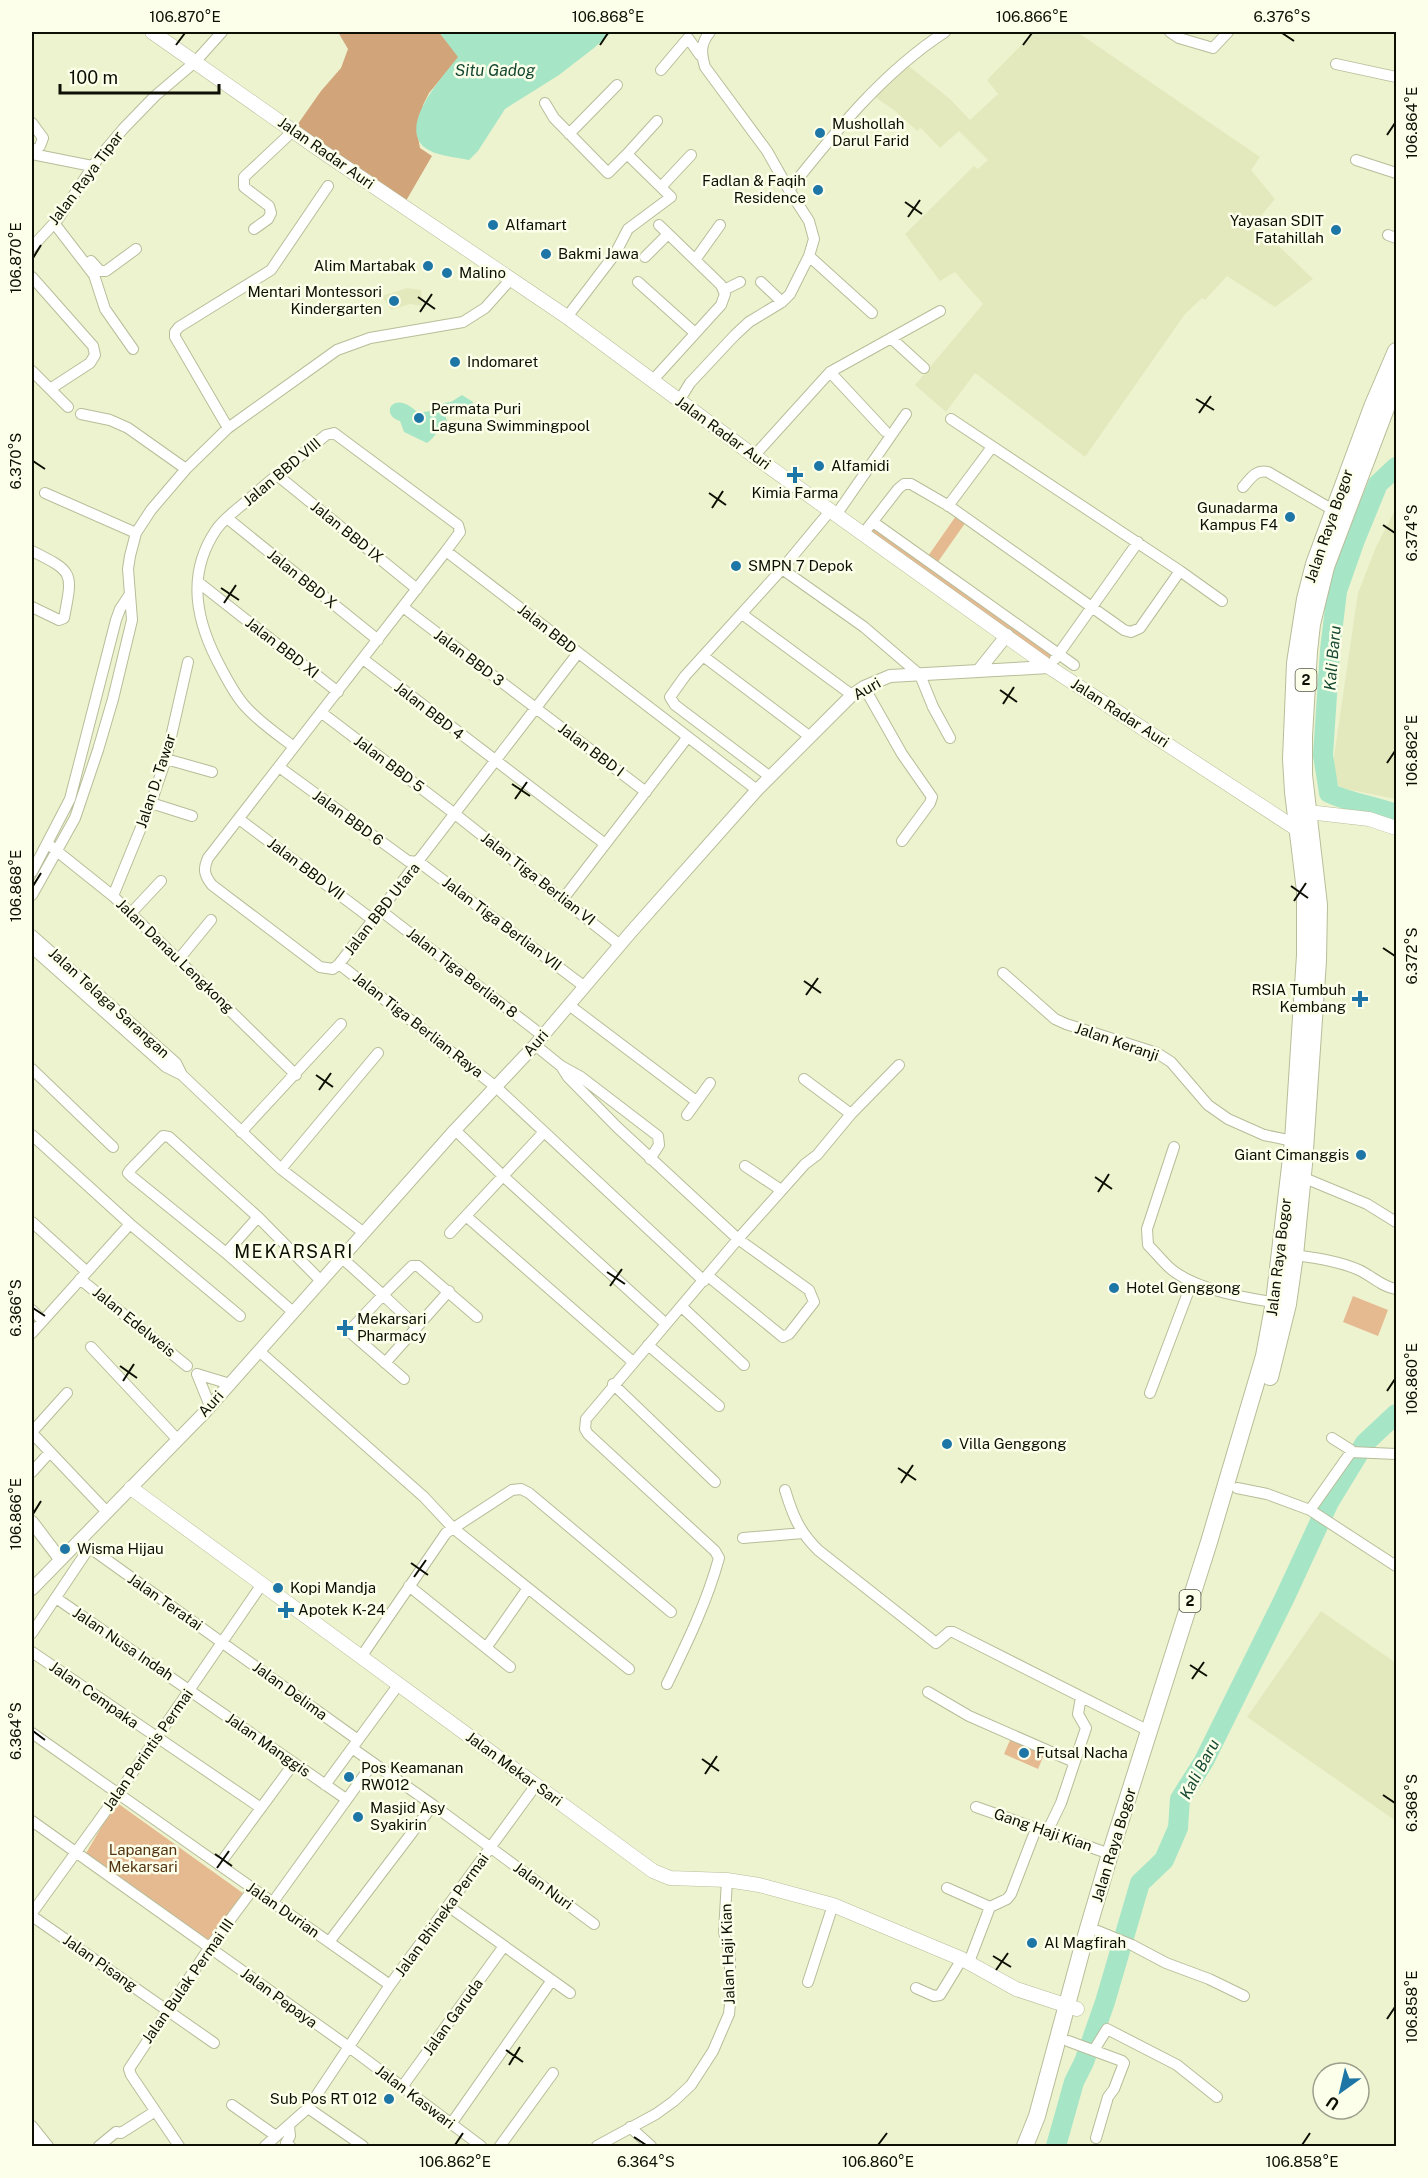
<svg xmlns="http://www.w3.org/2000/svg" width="1428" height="2178" font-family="'Public Sans',sans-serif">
<rect width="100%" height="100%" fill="#eef3cf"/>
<!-- built -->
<path fill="#e3e9bd" d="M1034,32H1077L1260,157L1251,170L1275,199L1255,223L1313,279L1275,307L1227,276L1205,300L1202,298L1185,314L1085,457L975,373L946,412L915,385L983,304L955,272L940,281L905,234L974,166L978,169L988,160L959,131L940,148L921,128L917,131L894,110L875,97L905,63L950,99L970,120L998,94L987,80Z
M407,288L421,290L422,306L410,304L391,310L382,296Z
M1396,508V799L1341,788L1335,781L1333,763L1358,593L1376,547Z
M1321,1611L1396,1663V1821L1247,1717Z"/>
<!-- green -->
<path fill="#e6ba91" d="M958,513L968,519L935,566L1058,654L1049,667L863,534L873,522L926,559Z
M1353,1296L1388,1310L1378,1336L1343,1322Z
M1011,1738L1045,1752L1038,1769L1004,1754Z
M116,1802L247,1896L206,1942L85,1855Z"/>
<!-- forest -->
<path fill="#d2a47a" d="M338,32H439L459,57L429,93L423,105L418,137L420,148L432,156L403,206L293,131L321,91L341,68L348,49Z"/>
<!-- water -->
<path fill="#a6e6c7" d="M439,32H612L594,48L559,75L505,109L478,151L469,160C455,157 435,156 424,147C398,124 445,74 458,57Z
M462,395L473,402V408L455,416L445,415L447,421C438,428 436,437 427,443L404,432L400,421C379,415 393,388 418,413L430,411L431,408L441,409L444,406L443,403L451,402Z"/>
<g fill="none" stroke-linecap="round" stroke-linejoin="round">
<!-- river -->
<path stroke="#a6e6c7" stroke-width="20" d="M1396,467L1378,484L1355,540L1337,591L1330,650L1323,755L1329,793C1351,803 1374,806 1396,814
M1056,2146L1074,2082L1084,2062L1105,2002L1140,1883L1164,1860L1178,1828L1180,1799L1204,1761L1285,1597L1329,1502L1365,1443L1396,1414"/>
<defs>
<path id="minor" d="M1170,32L1179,38L1213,48L1228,32
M1336,64L1396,77
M661,70L688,38L700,55
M545,103L554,118L608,173L627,154L671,197L628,229L615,254L567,317
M32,123L43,138L40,146L32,153
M569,134L617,85
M32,154L92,166
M627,154L657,121
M1356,160L1396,173
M661,187L691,155
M789,190C835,132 882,73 945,32
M54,223L94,275L105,309L133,349
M254,229L268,219L271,213L269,206L244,187V177L293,131
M1388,235L1396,238
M32,247L58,219L97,160L123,129L155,96L195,62L222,32
M809,256L872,313
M645,257L668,234
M695,260L720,225
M91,261L100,271H106L136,249
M32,277L93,346L95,355L90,363L50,389L32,371
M638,282L695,333
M761,282L782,302
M724,290L740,282
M891,338L924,368
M830,372L885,431
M652,381L721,305L725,294L721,285L659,225
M50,389L68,407
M679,401L690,383L735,335L749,322L782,302L790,294L809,256L814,239L809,221L789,190L767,151L705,67C701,53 700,44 710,32
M81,414L110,420L128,428L186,469
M951,419L1180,571
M228,428L175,337V332L179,327L271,270L328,186
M754,456L830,372L940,311
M277,475L417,589
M1243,487C1251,478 1256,469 1268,472L1333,510
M45,493L136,533
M948,506L992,447
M836,515L906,414
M227,518L378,640
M873,522L1074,665
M863,534L898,489L904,484H911L949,506L1124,630L1131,632L1140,628L1180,571L1222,601
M32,551C74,572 73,572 64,618L59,620L32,607
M782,569L864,627L920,675L933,707L950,738
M198,582L338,692
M403,607L646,792
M742,614L852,695
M578,653L339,964L333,969L320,967L212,885C204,875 203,869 208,858L446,551L757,790
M703,656L809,736
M363,659L605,844
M1055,659L1138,542
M864,687L902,754L932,797L930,803L902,841
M322,713L455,814L620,945
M294,747C277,734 259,722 245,706C235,695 228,681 221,668C197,624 185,576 216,530C224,518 238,509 249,499C274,477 300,456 326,435L334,433L458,525L460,532L446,551
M166,759L212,772
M279,767L408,861L419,862L585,987
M769,776L675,705L670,697L685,676L782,569L830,511
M151,803L192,816
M239,819L373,920
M48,844L113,896L296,1075
M32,872L70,799L116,620L120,609L130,594
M32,895L75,818L98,750L113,699L132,620L128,569L130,556L136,533L151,510L186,469L228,428L337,350L370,338L463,322L485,308L510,280
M113,896L151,803L166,759L188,662
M563,899L687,738
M380,910L543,1036
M131,913L161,881
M32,935L176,1063L182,1075L281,1169L364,1233
M32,948L166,1067L182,1075
M179,959L211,920
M339,964L496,1087L704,1281
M1003,973L1055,1019L1066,1024L1157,1053L1171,1062L1208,1105L1228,1119L1264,1135L1293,1141
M569,1005L696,1101
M535,1045L561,1066L568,1077L617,1127L738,1239L809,1290L814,1302L789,1334L783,1337L708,1276
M561,1066L581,1077L658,1136L659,1145L650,1159
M32,1069L113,1147
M804,1079L851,1114
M687,1115L710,1083
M455,1130L503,1176L666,1324
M241,1132L341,1024
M32,1135L130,1224L240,1316
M1174,1147L1147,1229L1148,1245C1156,1253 1163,1262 1171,1269C1196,1290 1246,1298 1278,1303
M745,1166L781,1190
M281,1169L378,1053
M1302,1177L1367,1204L1396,1222
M466,1216L633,1362
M32,1222L87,1272
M450,1233L544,1132
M226,1253L258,1217
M1295,1255C1316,1258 1339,1261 1359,1270C1372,1276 1382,1287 1396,1289
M342,1258L383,1295L412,1266H418L477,1317
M80,1279L187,1366
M682,1307L744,1365
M32,1310L42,1320
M293,1312L226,1253L131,1176L128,1173L130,1170L163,1136L169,1137L258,1217L321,1281
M32,1333L130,1224
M648,1345L719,1406
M91,1347L178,1440
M259,1351L424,1497L453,1528L629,1669
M385,1363L449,1291
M197,1374L210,1406
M197,1374L230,1384
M404,1379L352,1334L350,1330L383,1295L417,1327
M613,1384L715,1482
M1150,1393L1192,1282
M32,1432L67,1393
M32,1433L107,1512
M1332,1438L1351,1450V1452
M32,1472L50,1452
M1237,1488L1267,1494L1310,1510L1396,1566
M785,1490C793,1516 799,1531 818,1550L936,1643L949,1632H953L1149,1731
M1310,1510L1351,1452L1396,1454
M743,1538L803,1533
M79,1540L358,1740
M409,1586L510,1667
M56,1598L346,1799
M32,1633L89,1548
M486,1648L528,1588
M32,1652L261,1808
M361,1657L446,1533L512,1490L521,1489L529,1493L671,1612
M667,1684C687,1643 707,1602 719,1558L715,1551L588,1434L585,1429L586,1419L738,1239L805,1164L817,1155L851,1114L899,1065
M928,1692L969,1716L1074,1762
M32,1733L390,1985
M352,1748L433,1805L594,1924
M325,1785L399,1684
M976,1807L1110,1854
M32,1821L349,2047L481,2146
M1047,1832L1061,1803L1086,1728L1078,1714L1081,1697
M219,1865L294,1763
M947,1888L990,1907
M273,1902L373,1763
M448,1906L570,1993
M32,1913L118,1794L262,1584
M32,1916L214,2043
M1098,1931L1132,1945L1166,1963L1209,1979L1244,1996
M329,1942L433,1805
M969,1962L990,1907L1007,1899L1011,1894L1036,1829
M808,1982L833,1905
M916,1988L934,1996L940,1995L962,1959
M1068,2041L1122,2061L1124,2063L1114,2089L1108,2097L1096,2138
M1094,2050L1107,2029L1177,2065L1217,2097
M402,2087L504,1946
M232,2105L276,2136
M308,2108L363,2146
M451,2124L552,1980
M32,2126L48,2146
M289,2126L290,2136L286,2143L290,2146
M630,2127L651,2146
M32,2145L41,2137
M99,2146L116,2132L121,2133L154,2112
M179,2146L131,2075L129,2069L209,1948L253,1889
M265,2146L308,2108L390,1985L536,1785
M500,2146L553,2073
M597,2146L656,2114L674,2101L691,2085L713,2051L729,2014L730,2004V1956L724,1932L727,1880"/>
<path id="tertiary" d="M979,670L1007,635
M32,1522L60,1559
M32,1589L205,1412L455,1130L535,1045L631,932L757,790L852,695L864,687L890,676L1049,667"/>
<path id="secondary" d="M152,32L320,150L567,317L754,456L1049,667L1298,830
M1308,812L1369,819L1396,828
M131,1488L653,1871L670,1878L727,1880L759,1885L833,1905L962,1959L1016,1989L1077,2009"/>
<path id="trunk" d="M1270,1377L1288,1304L1295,1255L1304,1164L1318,961L1319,905L1304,775V736L1309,651L1312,624L1326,567L1396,382
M1025,2146L1037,2116L1082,1949L1110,1854L1209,1542L1264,1356L1274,1302L1293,1141L1305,955V891L1293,792L1291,759L1295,663L1305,599L1314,564L1372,407L1396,351"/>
</defs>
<!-- minor casing -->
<use href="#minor" stroke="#b8bd99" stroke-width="12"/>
<!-- tertiary casing -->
<use href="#tertiary" stroke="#b8bd99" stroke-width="14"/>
<!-- secondary casing -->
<use href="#secondary" stroke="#b8bd99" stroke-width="15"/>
<!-- trunk casing -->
<use href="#trunk" stroke="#b8bd99" stroke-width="18"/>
<!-- minor -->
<use href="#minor" stroke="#fff" stroke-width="10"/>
<!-- tertiary -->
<use href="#tertiary" stroke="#fff" stroke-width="12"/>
<!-- secondary -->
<use href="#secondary" stroke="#fff" stroke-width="14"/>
<!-- trunk -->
<use href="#trunk" stroke="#fff" stroke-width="16"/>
</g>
<!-- ticks -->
<path fill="none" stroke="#0e0f04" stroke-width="2" d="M1282,33L1294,41M176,45L185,33M600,45L608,33M1023,45L1032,33M1387,135L1395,123M905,202L922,214M908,217L920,200M33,258L41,245M418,297L435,309M420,312L432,294M1196,399L1214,410M1199,413L1211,396M33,461L45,469M709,493L726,505M712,508L723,491M1383,525L1395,533M221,588L239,600M224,603L236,585M1000,690L1017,702M1003,704L1014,687M1387,763L1395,751M512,784L530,796M515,799L527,782M33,886L41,873M1291,886L1308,898M1294,901L1306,883M1383,948L1395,956M804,981L821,993M806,995L818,978M316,1075L333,1087M319,1090L331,1073M1095,1177L1112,1189M1098,1192L1109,1174M607,1272L625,1284M610,1286L622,1269M33,1308L45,1316M120,1366L137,1378M123,1381L134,1364M1387,1391L1395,1379M898,1468L916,1480M901,1483L913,1465M33,1514L41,1501M411,1563L428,1575M414,1577L426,1560M1190,1665L1207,1676M1192,1679L1204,1662M33,1731L45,1740M702,1759L719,1771M705,1774L717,1756M1383,1795L1395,1803M215,1854L232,1866M217,1868L229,1851M993,1956L1011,1967M996,1970L1008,1953M1387,2019L1395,2007M506,2050L523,2062M509,2065L520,2047M634,2137L646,2145M455,2145L463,2133M878,2145L887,2133M1302,2145L1310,2133"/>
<!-- markers -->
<g fill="#1d76a5" stroke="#fcffe9" stroke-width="2">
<circle cx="820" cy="133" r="6"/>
<circle cx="818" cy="190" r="6"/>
<circle cx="493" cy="225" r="6"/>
<circle cx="1336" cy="230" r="6"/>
<circle cx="546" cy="254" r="6"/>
<circle cx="428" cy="266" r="6"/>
<circle cx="447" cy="273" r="6"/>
<circle cx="394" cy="301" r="6"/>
<circle cx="455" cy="362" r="6"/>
<circle cx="419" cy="418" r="6"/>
<circle cx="819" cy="466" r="6"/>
<path d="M792 466h6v6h6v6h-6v6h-6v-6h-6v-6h6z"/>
<circle cx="1290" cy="517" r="6"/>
<circle cx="736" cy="566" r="6"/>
<path d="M1357 990h6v6h6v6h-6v6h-6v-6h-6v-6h6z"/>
<circle cx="1361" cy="1155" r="6"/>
<circle cx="1114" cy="1288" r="6"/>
<path d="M342 1319h6v6h6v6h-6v6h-6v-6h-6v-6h6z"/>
<circle cx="947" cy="1444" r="6"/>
<circle cx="65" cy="1549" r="6"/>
<circle cx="278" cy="1588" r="6"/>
<path d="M283 1601h6v6h6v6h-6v6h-6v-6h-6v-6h6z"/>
<circle cx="1024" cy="1753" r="6"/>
<circle cx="349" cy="1777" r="6"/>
<circle cx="358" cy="1817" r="6"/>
<circle cx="1032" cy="1943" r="6"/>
<circle cx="389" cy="2099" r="6"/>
</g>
<g text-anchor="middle" stroke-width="5" stroke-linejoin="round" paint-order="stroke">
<!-- shield labels -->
<g fill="#fcffe9" stroke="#555749" stroke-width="1.5">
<rect x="1295.5" y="669" width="21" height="22" rx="4.5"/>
<rect x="1179.5" y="1590" width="21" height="22" rx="4.5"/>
</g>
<g font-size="14" font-weight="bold" fill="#0e0f04">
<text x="1306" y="685">2</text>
<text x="1190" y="1606">2</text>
</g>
<!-- poi labels -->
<g font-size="15" fill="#0e0f04" stroke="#fcffe9" text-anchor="start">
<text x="832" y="129">Mushollah<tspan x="832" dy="17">Darul Farid</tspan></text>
<text x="806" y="186" text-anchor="end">Fadlan &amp; Faqih<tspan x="806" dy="17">Residence</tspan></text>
<text x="1324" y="226" text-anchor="end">Yayasan SDIT<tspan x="1324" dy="17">Fatahillah</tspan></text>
<text x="505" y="230">Alfamart</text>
<text x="558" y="259">Bakmi Jawa</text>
<text x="416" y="271" text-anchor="end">Alim Martabak</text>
<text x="459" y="278">Malino</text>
<text x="382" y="297" text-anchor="end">Mentari Montessori<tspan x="382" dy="17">Kindergarten</tspan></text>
<text x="467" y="367">Indomaret</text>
<text x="431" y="414">Permata Puri<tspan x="431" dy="17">Laguna Swimmingpool</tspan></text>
<text x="831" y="471">Alfamidi</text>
<text x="795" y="498" text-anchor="middle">Kimia Farma</text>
<text x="1278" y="513" text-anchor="end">Gunadarma<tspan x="1278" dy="17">Kampus F4</tspan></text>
<text x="748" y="571">SMPN 7 Depok</text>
<text x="1346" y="995" text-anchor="end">RSIA Tumbuh<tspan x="1346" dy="17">Kembang</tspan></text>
<text x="1349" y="1160" text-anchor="end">Giant Cimanggis</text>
<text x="1126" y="1293">Hotel Genggong</text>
<text x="357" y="1324">Mekarsari<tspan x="357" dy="17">Pharmacy</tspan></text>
<text x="959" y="1449">Villa Genggong</text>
<text x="77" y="1554">Wisma Hijau</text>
<text x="290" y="1593">Kopi Mandja</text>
<text x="298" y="1615">Apotek K-24</text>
<text x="1036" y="1758">Futsal Nacha</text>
<text x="361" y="1773">Pos Keamanan<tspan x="361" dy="17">RW012</tspan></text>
<text x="370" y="1813">Masjid Asy<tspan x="370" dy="17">Syakirin</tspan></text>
<text x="1044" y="1948">Al Magfirah</text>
<text x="377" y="2104" text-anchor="end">Sub Pos RT 012</text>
</g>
<!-- street labels -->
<g font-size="15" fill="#0e0f04" stroke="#fcffe9">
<text transform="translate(326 153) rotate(35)" y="5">Jalan Radar Auri</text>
<text transform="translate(86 178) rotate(-53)" y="5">Jalan Raya Tipar</text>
<text transform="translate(723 433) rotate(36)" y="5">Jalan Radar Auri</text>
<text transform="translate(282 472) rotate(-40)" y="5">Jalan BBD VIII</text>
<text transform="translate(1329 526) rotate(-71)" y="5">Jalan Raya Bogor</text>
<text transform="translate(347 532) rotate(39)" y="5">Jalan BBD IX</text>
<text transform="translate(302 579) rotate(39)" y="5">Jalan BBD X</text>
<text transform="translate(547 629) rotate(38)" y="5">Jalan BBD</text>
<text transform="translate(282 648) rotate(38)" y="5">Jalan BBD XI</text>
<text transform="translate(469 658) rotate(37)" y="5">Jalan BBD 3</text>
<text transform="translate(867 689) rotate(-30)" y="5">Auri</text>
<text transform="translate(429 711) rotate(38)" y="5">Jalan BBD 4</text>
<text transform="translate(1120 713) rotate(33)" y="5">Jalan Radar Auri</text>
<text transform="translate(591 750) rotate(37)" y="5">Jalan BBD I</text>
<text transform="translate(389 764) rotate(37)" y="5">Jalan BBD 5</text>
<text transform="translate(156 781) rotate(-72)" y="5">Jalan D. Tawar</text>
<text transform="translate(348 818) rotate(36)" y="5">Jalan BBD 6</text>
<text transform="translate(306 869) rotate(37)" y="5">Jalan BBD VII</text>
<text transform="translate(538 879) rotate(38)" y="5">Jalan Tiga Berlian VI</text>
<text transform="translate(382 909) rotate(-52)" y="5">Jalan BBD Utara</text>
<text transform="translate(502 924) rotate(37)" y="5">Jalan Tiga Berlian VII</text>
<text transform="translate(175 956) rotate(44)" y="5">Jalan Danau Lengkong</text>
<text transform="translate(462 973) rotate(38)" y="5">Jalan Tiga Berlian 8</text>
<text transform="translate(109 1003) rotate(42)" y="5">Jalan Telaga Sarangan</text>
<text transform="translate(418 1025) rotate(38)" y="5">Jalan Tiga Berlian Raya</text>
<text transform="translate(1117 1042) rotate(19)" y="5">Jalan Keranji</text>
<text transform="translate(536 1043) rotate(-49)" y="5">Auri</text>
<text transform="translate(1279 1257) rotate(-83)" y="5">Jalan Raya Bogor</text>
<text transform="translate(134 1322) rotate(39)" y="5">Jalan Edelweis</text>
<text transform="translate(211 1404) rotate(-48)" y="5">Auri</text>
<text transform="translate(165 1602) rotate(35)" y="5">Jalan Teratai</text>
<text transform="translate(123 1644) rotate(34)" y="5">Jalan Nusa Indah</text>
<text transform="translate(290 1691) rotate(36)" y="5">Jalan Delima</text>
<text transform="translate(94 1695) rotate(35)" y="5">Jalan Cempaka</text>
<text transform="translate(268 1745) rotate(35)" y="5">Jalan Manggis</text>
<text transform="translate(148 1750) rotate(-55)" y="5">Jalan Perintis Permai</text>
<text transform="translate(514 1769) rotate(36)" y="5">Jalan Mekar Sari</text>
<text transform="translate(1043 1830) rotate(19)" y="5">Gang Haji Kian</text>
<text transform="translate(1114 1845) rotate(-73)" y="5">Jalan Raya Bogor</text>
<text transform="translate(543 1886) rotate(36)" y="5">Jalan Nuri</text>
<text transform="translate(283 1910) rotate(35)" y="5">Jalan Durian</text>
<text transform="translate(442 1915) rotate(-54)" y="5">Jalan Bhineka Permai</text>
<text transform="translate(728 1954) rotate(-92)" y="5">Jalan Haji Kian</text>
<text transform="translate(100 1963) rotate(35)" y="5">Jalan Pisang</text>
<text transform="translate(188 1981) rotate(-55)" y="5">Jalan Bulak Permai III</text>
<text transform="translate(279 1998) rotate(36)" y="5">Jalan Pepaya</text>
<text transform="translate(453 2017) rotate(-54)" y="5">Jalan Garuda</text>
<text transform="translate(415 2097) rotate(37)" y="5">Jalan Kaswari</text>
</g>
<!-- park labels -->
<g font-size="15" fill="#543513" stroke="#fcffe9">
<text x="143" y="1855">Lapangan<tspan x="143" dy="17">Mekarsari</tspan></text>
</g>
<!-- water labels -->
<g font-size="16" font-style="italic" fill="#154834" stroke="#fcffe9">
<text x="495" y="76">Situ Gadog</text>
<text transform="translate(1332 658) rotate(-85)" y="6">Kali Baru</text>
<text transform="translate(1199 1769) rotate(-62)" y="6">Kali Baru</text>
</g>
<!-- quarter labels -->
<g font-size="18" letter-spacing="1.5" fill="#0e0f04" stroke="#fcffe9">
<text x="294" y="1258">MEKARSARI</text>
</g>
</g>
<!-- border -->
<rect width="1428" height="2178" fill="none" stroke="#fcffe9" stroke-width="66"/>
<!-- north arrow -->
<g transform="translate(1341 2091) rotate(214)"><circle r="28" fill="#fcffe9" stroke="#9d9f8d" stroke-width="1.5"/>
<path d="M0-4.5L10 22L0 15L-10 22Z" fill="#1d76a5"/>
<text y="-9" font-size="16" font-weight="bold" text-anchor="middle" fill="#0e0f04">U</text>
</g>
<!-- scale -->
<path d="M60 84v9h159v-9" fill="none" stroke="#0e0f04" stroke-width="3"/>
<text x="69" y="84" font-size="18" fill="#0e0f04" stroke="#fcffe9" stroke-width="4.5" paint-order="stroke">100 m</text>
<rect x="33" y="33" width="1362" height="2112" fill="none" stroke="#0e0f04" stroke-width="2"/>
<g font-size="15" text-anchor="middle" fill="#0e0f04">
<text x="185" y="22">106.870°E</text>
<text x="608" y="22">106.868°E</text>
<text x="1032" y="22">106.866°E</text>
<text x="1282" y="22">6.376°S</text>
<text transform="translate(1412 123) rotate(-90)" y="5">106.864°E</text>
<text transform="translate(16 258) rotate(-90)" y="5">106.870°E</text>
<text transform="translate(16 461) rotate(-90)" y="5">6.370°S</text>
<text transform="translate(1412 533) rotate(-90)" y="5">6.374°S</text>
<text transform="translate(1412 751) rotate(-90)" y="5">106.862°E</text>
<text transform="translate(16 886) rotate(-90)" y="5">106.868°E</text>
<text transform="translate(1412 956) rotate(-90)" y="5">6.372°S</text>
<text transform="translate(16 1308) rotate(-90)" y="5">6.366°S</text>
<text transform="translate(1412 1379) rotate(-90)" y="5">106.860°E</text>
<text transform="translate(16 1514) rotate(-90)" y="5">106.866°E</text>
<text transform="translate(16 1731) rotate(-90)" y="5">6.364°S</text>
<text transform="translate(1412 1803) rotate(-90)" y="5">6.368°S</text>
<text transform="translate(1412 2007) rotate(-90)" y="5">106.858°E</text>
<text x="455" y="2167">106.862°E</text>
<text x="646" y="2167">6.364°S</text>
<text x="878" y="2167">106.860°E</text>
<text x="1302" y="2167">106.858°E</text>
</g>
</svg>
